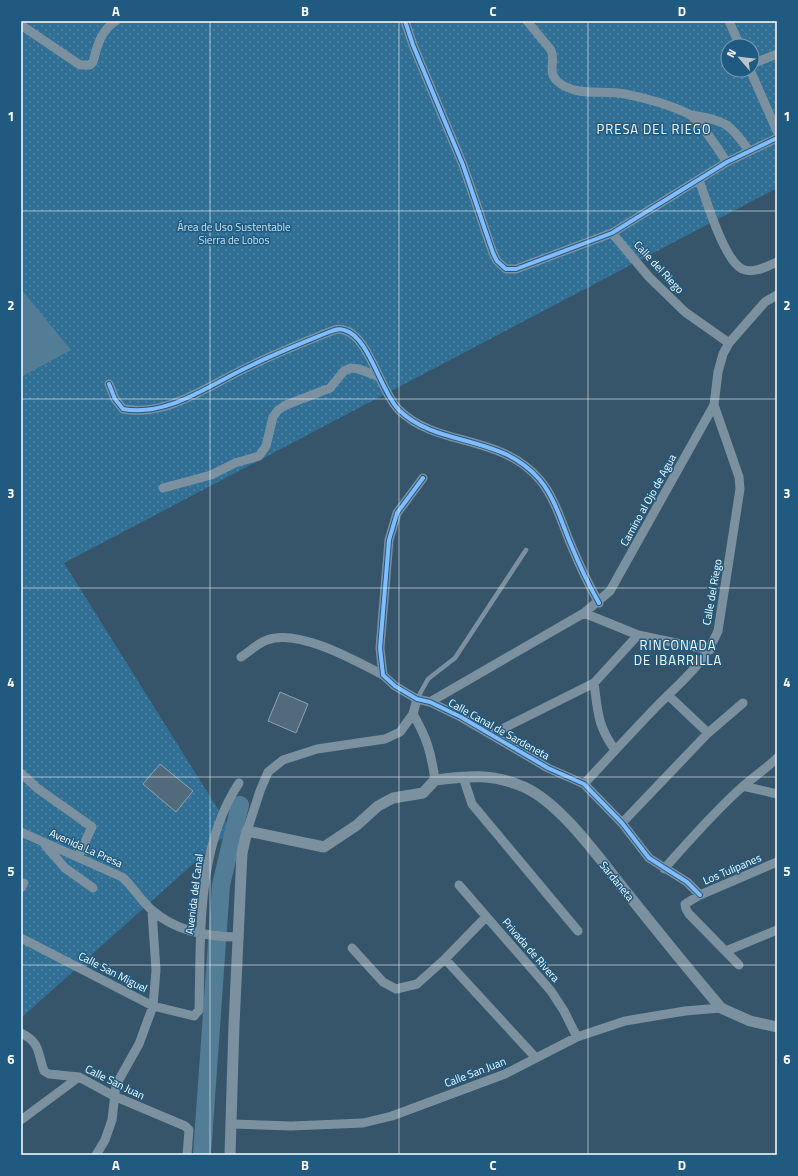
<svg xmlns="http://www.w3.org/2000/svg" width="798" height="1176" font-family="'Titillium Web',sans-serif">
<defs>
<pattern id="green-dots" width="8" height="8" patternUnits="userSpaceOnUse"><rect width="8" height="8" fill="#316f95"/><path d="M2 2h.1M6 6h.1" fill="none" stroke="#5085a5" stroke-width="1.8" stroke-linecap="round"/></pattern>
</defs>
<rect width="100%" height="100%" fill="#36556a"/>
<!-- green -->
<path fill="url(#green-dots)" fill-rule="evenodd" d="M21,21H777V188L64,563L231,830L21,1018ZM728,46H752V70H728Z"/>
<!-- water -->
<path fill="#537c96" d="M21,289L71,350L21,377Z"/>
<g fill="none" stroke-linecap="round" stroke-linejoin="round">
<!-- river -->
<path stroke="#537c96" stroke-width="18" d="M202,1155L221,885L240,805"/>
</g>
<!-- building -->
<path fill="#526b7c" stroke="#8fa2af" d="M280,692L308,704L296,733L268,721Z
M160,764L193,791L176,812L143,784Z"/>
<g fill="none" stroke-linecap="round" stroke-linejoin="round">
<!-- service -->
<path stroke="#7c91a0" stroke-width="4.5" d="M417,699L428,679L455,658L526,550"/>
<!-- minor -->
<path stroke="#7c91a0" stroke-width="9" d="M405,21L413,45L463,165L493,253L497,261L506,269H516L612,233L727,162L777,138
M527,21L551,50C556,61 547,71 557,81C576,98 603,89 625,94C646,98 670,105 689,114C701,121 719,151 727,162
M729,21L740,46
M21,25L80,65H90L93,62C97,46 101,30 116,21
M752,64L777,54
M750,70L777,131
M691,115C724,120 730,123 749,151
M699,180C706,199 724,260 742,269C753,274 766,267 777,262
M612,233L649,277L685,312L729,343
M109,384L115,399L123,409C168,417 209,385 248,367C274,354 302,343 329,332C334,330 339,328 344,330C369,336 380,391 399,410C438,448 500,433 540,480C554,497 561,520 569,540C578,562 587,582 599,603
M423,478L397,513L389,540L380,648L383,675L395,686L417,699L430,702L461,717L548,768L584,784L622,823L649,858L687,882L700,895
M163,488L211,475L235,463L259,456L266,446L273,417L278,410L286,405L330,388L344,371L351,368L359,369L377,376
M584,613L638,635L710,650
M241,657C249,652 258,643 267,640C298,628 356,661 383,675
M594,683C598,712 597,725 615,750
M668,695L708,733
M417,699L413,714C427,738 431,752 435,780
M430,702L584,613L610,591L714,405L718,372L723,354L729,343L765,302L777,295
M492,734L594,683L638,635
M21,773L37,788L92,827L78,857
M463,777L472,804L578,931
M584,784C608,758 632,732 657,706C681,682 704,664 718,631L740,489L739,477L714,405
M743,786L777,794
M622,823L708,733L743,703
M247,831L260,791L268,772L283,760L317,749L385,739L400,732L413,714
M21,832L122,877C134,887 141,902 153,911C177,932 208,937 239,937
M45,845L65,868L93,888
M664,869C689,841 713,813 741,788C753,777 766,769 777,758
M459,885L551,991L564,1011L577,1037
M21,888L24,883
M21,938L153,1006L194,1016L199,1010C201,935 196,848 239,783
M352,948L383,982L396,989L417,984L445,959L486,917
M726,951L777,930
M445,959L536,1058
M739,965L689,914L686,909L685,904L700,895L777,862
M21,1033C41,1043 37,1052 44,1071L49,1074L79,1077L114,1096L185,1126L189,1130L187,1155
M21,1120L79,1077
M232,1124L291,1126L363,1123L392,1116L505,1074L577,1037L625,1021L685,1011L721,1008
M96,1155L105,1140L112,1120L116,1085L139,1044L153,1006L156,970L152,911"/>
<!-- tertiary -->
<path stroke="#7c91a0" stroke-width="11" d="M230,1155L234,1025L242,853L247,831L324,847L357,825L378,806L393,798L423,793L435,780C468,776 492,773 524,787C562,804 601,861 627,893C658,932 689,970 721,1008L750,1021L777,1027"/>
<defs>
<path id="cycleway" d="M405,21L413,45L463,165L493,253L497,261L506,269H516L612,233L727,162L777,138
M109,384L115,399L123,409C168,417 209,385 248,367C274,354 302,343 329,332C334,330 339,328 344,330C369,336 380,391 399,410C438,448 500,433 540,480C554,497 561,520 569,540C578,562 587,582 599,603
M423,478L397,513L389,540L380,648L383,675L395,686L417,699L430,702L461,717L548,768L584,784L622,823L649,858L687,882L700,895"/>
</defs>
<!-- cycleway casing -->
<use href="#cycleway" stroke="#205a80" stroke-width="6"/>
<!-- cycleway -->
<use href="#cycleway" stroke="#80bcff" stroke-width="4"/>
</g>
<!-- grid -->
<path fill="none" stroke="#fff" stroke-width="1" stroke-opacity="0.55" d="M210,21V1155M399,21V1155M588,21V1155M21,211H777M21,399H777M21,588H777M21,777H777M21,965H777"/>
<g text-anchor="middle" stroke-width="3" stroke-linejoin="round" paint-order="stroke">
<!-- park labels -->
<g font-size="11" fill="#c9e5f6" stroke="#205a80">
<text x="234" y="231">Área de Uso Sustentable<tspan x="234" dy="13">Sierra de Lobos</tspan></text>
</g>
<!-- street labels -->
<g font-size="11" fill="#fff" stroke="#205a80">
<text transform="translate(659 267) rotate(47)" y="4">Calle del Riego</text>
<text transform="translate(648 500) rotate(-61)" y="4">Camino al Ojo de Agua</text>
<text transform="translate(712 592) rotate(-80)" y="4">Calle del Riego</text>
<text transform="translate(499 729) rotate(29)" y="4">Calle Canal de Sardeneta</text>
<text transform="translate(86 848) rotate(24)" y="4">Avenida La Presa</text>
<text transform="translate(732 869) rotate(-23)" y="4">Los Tulipanes</text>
<text transform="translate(617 881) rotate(51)" y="4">Sardaneta</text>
<text transform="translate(194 894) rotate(-83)" y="4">Avenida del Canal</text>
<text transform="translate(531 950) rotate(49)" y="4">Privada de Rivera</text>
<text transform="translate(113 972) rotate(27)" y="4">Calle San Miguel</text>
<text transform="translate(475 1072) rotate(-21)" y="4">Calle San Juan</text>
<text transform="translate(115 1082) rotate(26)" y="4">Calle San Juan</text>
</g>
<!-- quarter labels -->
<g font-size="13" letter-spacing="1" fill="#fff" stroke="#205a80">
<text x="654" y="134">PRESA DEL RIEGO</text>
<text x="678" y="650">RINCONADA<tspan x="678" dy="15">DE IBARRILLA</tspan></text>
</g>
</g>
<!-- border -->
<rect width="798" height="1176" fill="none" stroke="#205a80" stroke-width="44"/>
<!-- north arrow -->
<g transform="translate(740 58) rotate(298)"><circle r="19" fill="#205a80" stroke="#799cb3"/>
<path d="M0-3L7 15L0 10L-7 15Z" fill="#b9c4cb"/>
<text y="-6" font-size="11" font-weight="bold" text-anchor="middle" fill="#ffffff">N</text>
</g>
<rect x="22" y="22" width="754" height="1132" fill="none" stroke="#fff" stroke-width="1.5"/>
<g font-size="13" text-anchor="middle" font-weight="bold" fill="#fff">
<text x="116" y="16">A</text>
<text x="305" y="16">B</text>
<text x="493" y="16">C</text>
<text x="682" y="16">D</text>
<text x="11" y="121">1</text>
<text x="787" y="121">1</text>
<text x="11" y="310">2</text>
<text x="787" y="310">2</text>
<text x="11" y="498">3</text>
<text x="787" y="498">3</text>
<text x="11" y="687">4</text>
<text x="787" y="687">4</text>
<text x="11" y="876">5</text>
<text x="787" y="876">5</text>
<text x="11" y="1064">6</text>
<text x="787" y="1064">6</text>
<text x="116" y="1170">A</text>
<text x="305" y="1170">B</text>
<text x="493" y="1170">C</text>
<text x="682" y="1170">D</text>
</g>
</svg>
